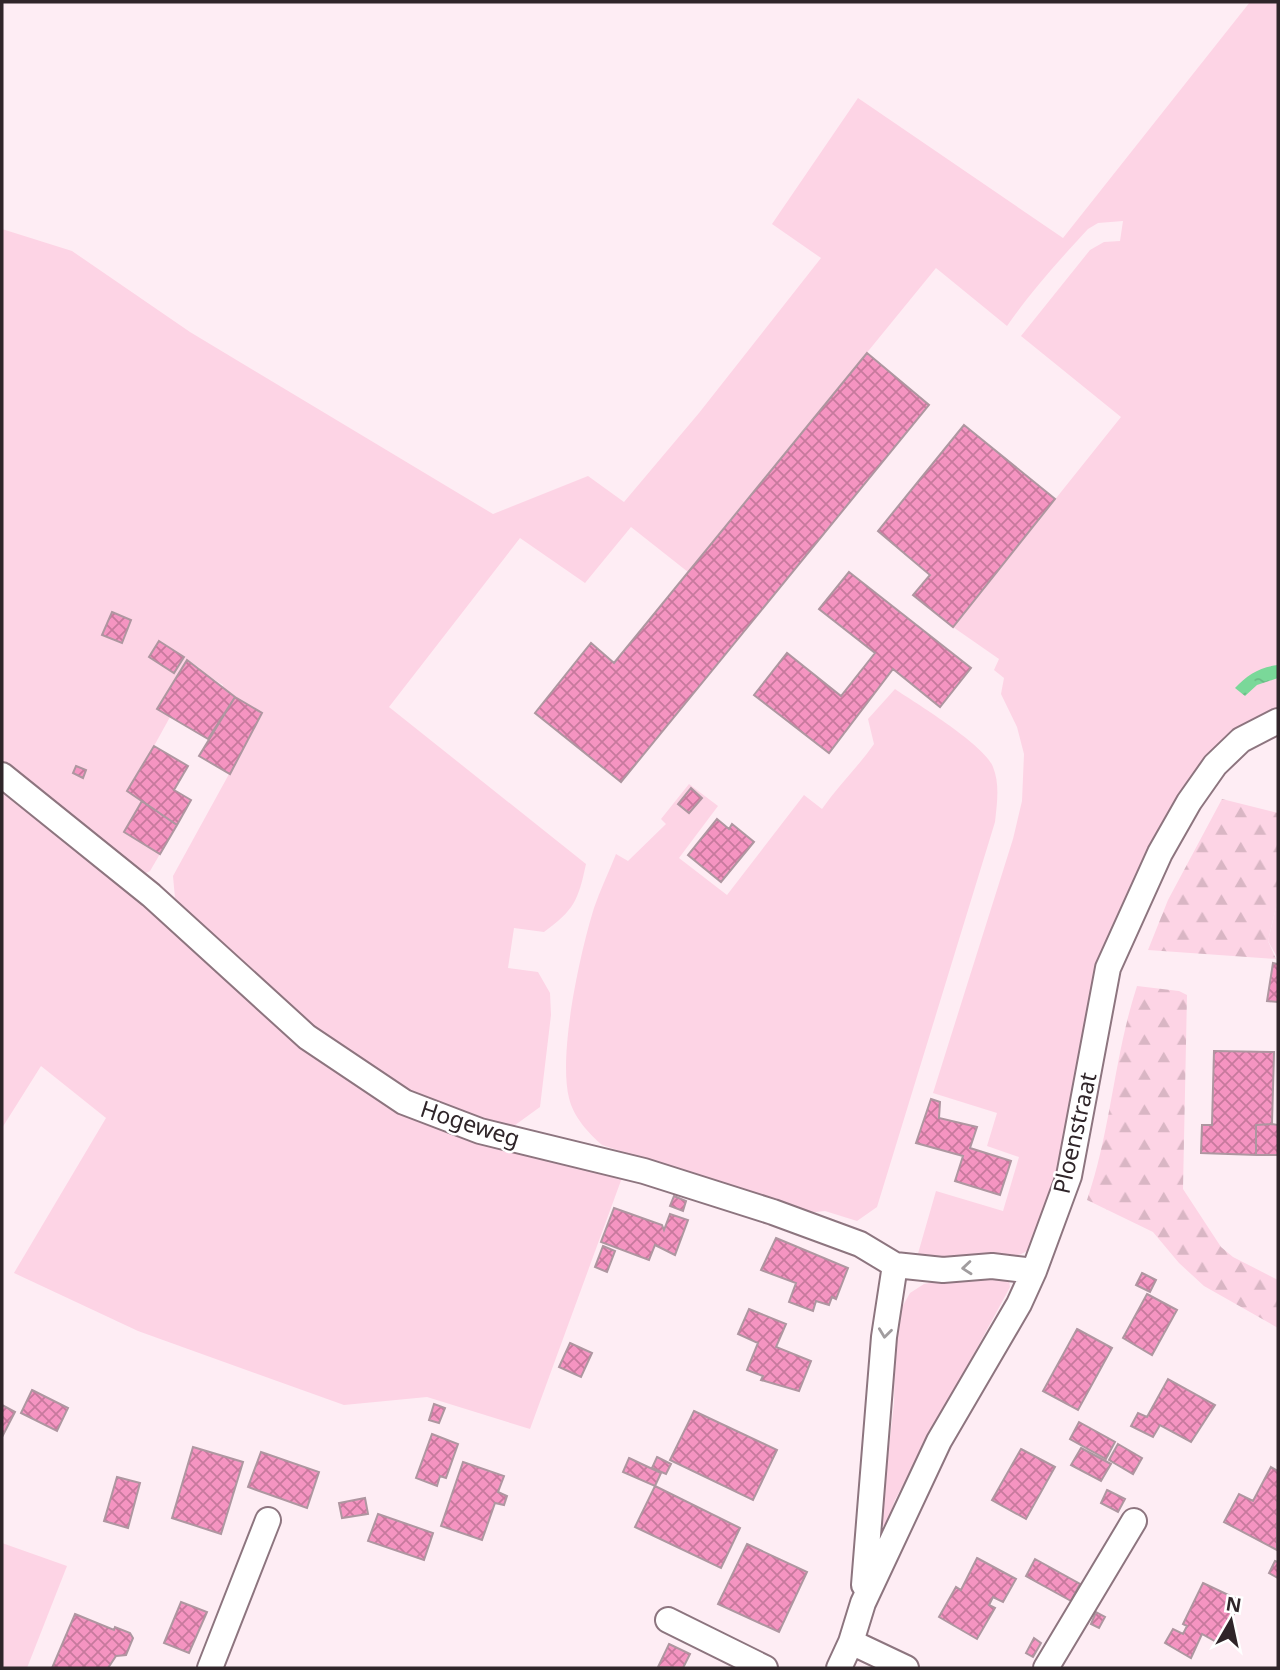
<svg xmlns="http://www.w3.org/2000/svg" width="1280" height="1670" font-family="'Noto Sans',sans-serif">
<defs>
<pattern id="forest-firs" width="22" height="20" patternUnits="userSpaceOnUse" patternTransform="scale(1.75)"><rect width="22" height="20" fill="#fdd4e5"/><path d="M5 1l3.5 6h-7zM16 11l3.5 6h-7z" fill="#d9b6c4"/></pattern>
<pattern id="water-ripples" width="26" height="14" patternUnits="userSpaceOnUse" patternTransform="scale(1.75)"><rect width="26" height="14" fill="#7ad899"/><path d="M2 4q2-2 4 0t4 0M15 11q2-2 4 0t4 0" fill="none" stroke="#6ab984"/></pattern>
<pattern id="building-cross-hatch" width="8" height="8" patternUnits="userSpaceOnUse" patternTransform="scale(1.75)"><rect width="8" height="8" fill="#f594c1"/><path d="M0 0l8 8M0 8l8-8" fill="none" stroke="#c7799d"/></pattern>
</defs>
<rect width="100%" height="100%" fill="#feedf4"/>
<!-- green -->
<path fill="#fdd4e5" d="M1250,2H1278V710L1149,851L1066,1161L1030,1249C1010,1266 945,1258 917,1257L936,1191L1003,1211L1019,1157L987,1146L997,1113L933,1093L1013,839L1022,801L1024,754L1017,727L1001,694L1004,678L994,670L999,659L953,627L1121,417L1021,336L1090,250L1104,242L1120,241L1123,221L1098,223L1088,229C1061,258 1029,294 1007,326L936,268L688,572L631,527L585,583L520,538L389,707L586,864C578,901 574,910 544,932L514,928L508,968L538,972L550,993L551,1015L540,1107L511,1128C475,1118 437,1109 405,1091C318,1041 246,966 175,898L173,876L262,714L222,690L223,685L199,670L200,668L187,660L157,708L170,717L154,746L143,800L124,832L160,854L150,871L144,874L2,764V229L72,251L190,332L493,514L588,476L624,502L699,413L821,258L772,224L858,98L1063,238Z
M895,689C917,704 985,745 993,767C1000,784 997,804 995,822L877,1207L857,1221L825,1211L806,1213L602,1145C589,1134 573,1116 569,1098C558,1054 580,953 594,908C600,890 609,872 616,854L628,861L666,824L661,819L689,784L718,806L679,858L727,895L804,795L822,809C838,786 858,767 874,744L868,719Z
M2,791L168,923L339,1070L623,1175L530,1429L427,1397L344,1405L138,1331L14,1273L106,1118L41,1066L2,1128Z
M1278,899V959L1268,941Z
M1003,1277L1009,1280L1010,1287L895,1500L886,1526H880L894,1403L895,1334L901,1309L910,1293L924,1284L955,1278Z
M2,1543L67,1566L27,1668H2Z"/>
<!-- forest -->
<path fill="url(#forest-firs)" d="M1222,799L1278,813V899L1268,941L1276,959L1148,950L1168,900Z
M1137,986L1179,991L1187,995L1183,1189L1221,1247L1233,1257L1278,1280V1328L1204,1286L1179,1263L1153,1232L1087,1200C1111,1131 1114,1056 1137,986Z"/>
<!-- water -->
<path fill="url(#water-ripples)" d="M1278,665V678L1257,685L1245,696L1235,688C1247,675 1260,667 1278,665Z"/>
<!-- building -->
<path fill="url(#building-cross-hatch)" stroke="#ae96a0" stroke-width="2" d="M867,353L929,405L621,782L535,713L591,643L614,663Z
M964,425L1055,499L953,627L913,595L930,575L878,531Z
M849,572L971,668L940,707L893,669L829,753L754,695L787,653L841,696L875,653L819,609Z
M112,612L131,620L122,643L102,635Z
M159,641L184,657L174,673L149,657Z
M187,660L235,697L208,739L157,709Z
M235,697L262,713L230,774L199,756Z
M154,746L188,766L174,790L191,800L177,825L127,791Z
M76,766L86,770L83,778L73,773Z
M691,788L702,798L689,813L678,804Z
M142,801L177,825L160,854L124,832Z
M717,819L729,829L732,824L754,842L721,882L688,855Z
M1273,963L1278,964V1002L1267,1001Z
M1214,1051L1274,1052L1272,1124L1256,1125V1155L1201,1153L1202,1125H1212Z
M931,1099L940,1102L939,1118L977,1127L970,1148L1011,1161L1000,1195L955,1181L963,1156L916,1143Z
M1272,1124L1278,1125V1155H1256V1125Z
M674,1196L686,1201L683,1211L670,1206Z
M614,1208L662,1225L664,1230L670,1214L688,1220L675,1255L655,1245L649,1260L601,1242Z
M776,1238L848,1268L836,1299L832,1297L829,1305L816,1301L813,1311L789,1302L796,1283L761,1270Z
M603,1246L615,1251L607,1272L595,1267Z
M1142,1273L1156,1280L1150,1292L1136,1285Z
M1147,1294L1177,1310L1152,1355L1123,1338Z
M749,1309L786,1324L776,1347L811,1361L799,1391L761,1380L763,1376L747,1370L758,1343L738,1334Z
M1077,1329L1112,1348L1078,1410L1043,1391Z
M570,1343L592,1353L581,1377L559,1367Z
M1168,1379L1215,1405L1191,1442L1160,1425L1153,1437L1131,1426L1138,1413L1147,1417Z
M32,1390L68,1408L57,1431L21,1413Z
M434,1404L445,1408L439,1423L429,1420Z
M2,1405L15,1412L2,1437Z
M694,1411L777,1450L753,1500L670,1460Z
M1079,1422L1115,1442L1106,1459L1070,1439Z
M432,1434L458,1444L446,1478L440,1476L437,1486L416,1478Z
M1118,1444L1142,1458L1133,1474L1109,1460Z
M193,1447L243,1462L221,1534L172,1518Z
M1081,1448L1111,1464L1101,1481L1071,1465Z
M1021,1449L1055,1467L1026,1519L992,1500Z
M261,1452L319,1472L307,1508L248,1487Z
M657,1457L671,1464L666,1474L652,1468Z
M629,1458L661,1473L655,1486L623,1472Z
M463,1462L504,1476L498,1492L507,1496L504,1505L495,1503L482,1540L441,1526Z
M1271,1467L1278,1471L1277,1550L1224,1522L1239,1494L1253,1501Z
M117,1477L140,1483L128,1528L104,1521Z
M655,1486L740,1528L721,1568L635,1527Z
M1107,1490L1125,1499L1118,1512L1101,1503Z
M365,1498L368,1514L342,1518L339,1503Z
M378,1514L433,1533L424,1560L368,1541Z
M747,1544L807,1572L779,1632L718,1604Z
M977,1558L1016,1579L1003,1602L993,1597L989,1605L995,1608L977,1639L939,1617L956,1587L961,1590Z
M1035,1559L1080,1584L1071,1601L1026,1576Z
M1275,1561L1278,1562V1578L1269,1573Z
M1203,1583L1241,1601L1218,1643L1202,1634L1191,1658L1165,1643L1173,1629L1183,1634L1187,1626L1183,1624Z
M181,1602L207,1612L189,1653L164,1643Z
M1096,1612L1105,1617L1099,1628L1091,1624Z
M75,1614L114,1630L115,1627L130,1633L133,1638L126,1655L116,1656L108,1668H52Z
M1034,1638L1041,1643L1033,1657L1026,1653Z
M669,1644L690,1654L683,1668L658,1667Z"/>
<g fill="none" stroke-linecap="round" stroke-linejoin="round">
<defs>
<path id="street" d="M2,775L151,895L307,1037L404,1102L480,1131L644,1171L773,1212L860,1244L895,1265L943,1270L992,1266L1034,1271
M864,1585L884,1337L895,1265
M668,1620L765,1668
M851,1642L906,1668
M210,1668L268,1520
M839,1668L851,1642L863,1603L939,1441L1019,1304L1034,1271L1069,1176L1108,968L1160,853L1189,802L1215,765L1241,740L1278,721
M1046,1668L1134,1521"/>
</defs>
<!-- street casing -->
<use href="#street" stroke="#8d757f" stroke-width="28"/>
<!-- street -->
<use href="#street" stroke="#fff" stroke-width="24"/>
</g>
<!-- one-way arrows -->
<defs><path id="oneway-chevron" d="M-2-3.5L2.5 0L-2 3.5" fill="none" stroke-width="1.6" stroke-linecap="round" stroke-linejoin="round" transform="scale(1.75)"/></defs>
<g stroke="#a19d9f">
<use href="#oneway-chevron" transform="translate(967 1268) rotate(175)"/>
<use href="#oneway-chevron" transform="translate(885 1333) rotate(97)"/>
</g>
<g text-anchor="middle" stroke-width="5" stroke-linejoin="round" paint-order="stroke">
<!-- street labels -->
<g font-size="23" fill="#2f2529" stroke="#fff">
<text transform="translate(470 1124) rotate(18)" y="8">Hogeweg</text>
<text transform="translate(1075 1133) rotate(-77)" y="8">Ploenstraat</text>
</g>
</g>
<!-- border -->
<rect width="1280" height="1670" fill="none" stroke="#2f2529" stroke-width="7"/>
<!-- north arrow -->
<g transform="translate(1231 1621) rotate(9)" stroke="#ffffff" stroke-width="5" paint-order="stroke">
<path d="M0-5L12 26L0 18L-12 26Z" fill="#2f2529"/>
<text y="-10" font-size="19" font-weight="bold" text-anchor="middle" fill="#2f2529">N</text>
</g>
</svg>
